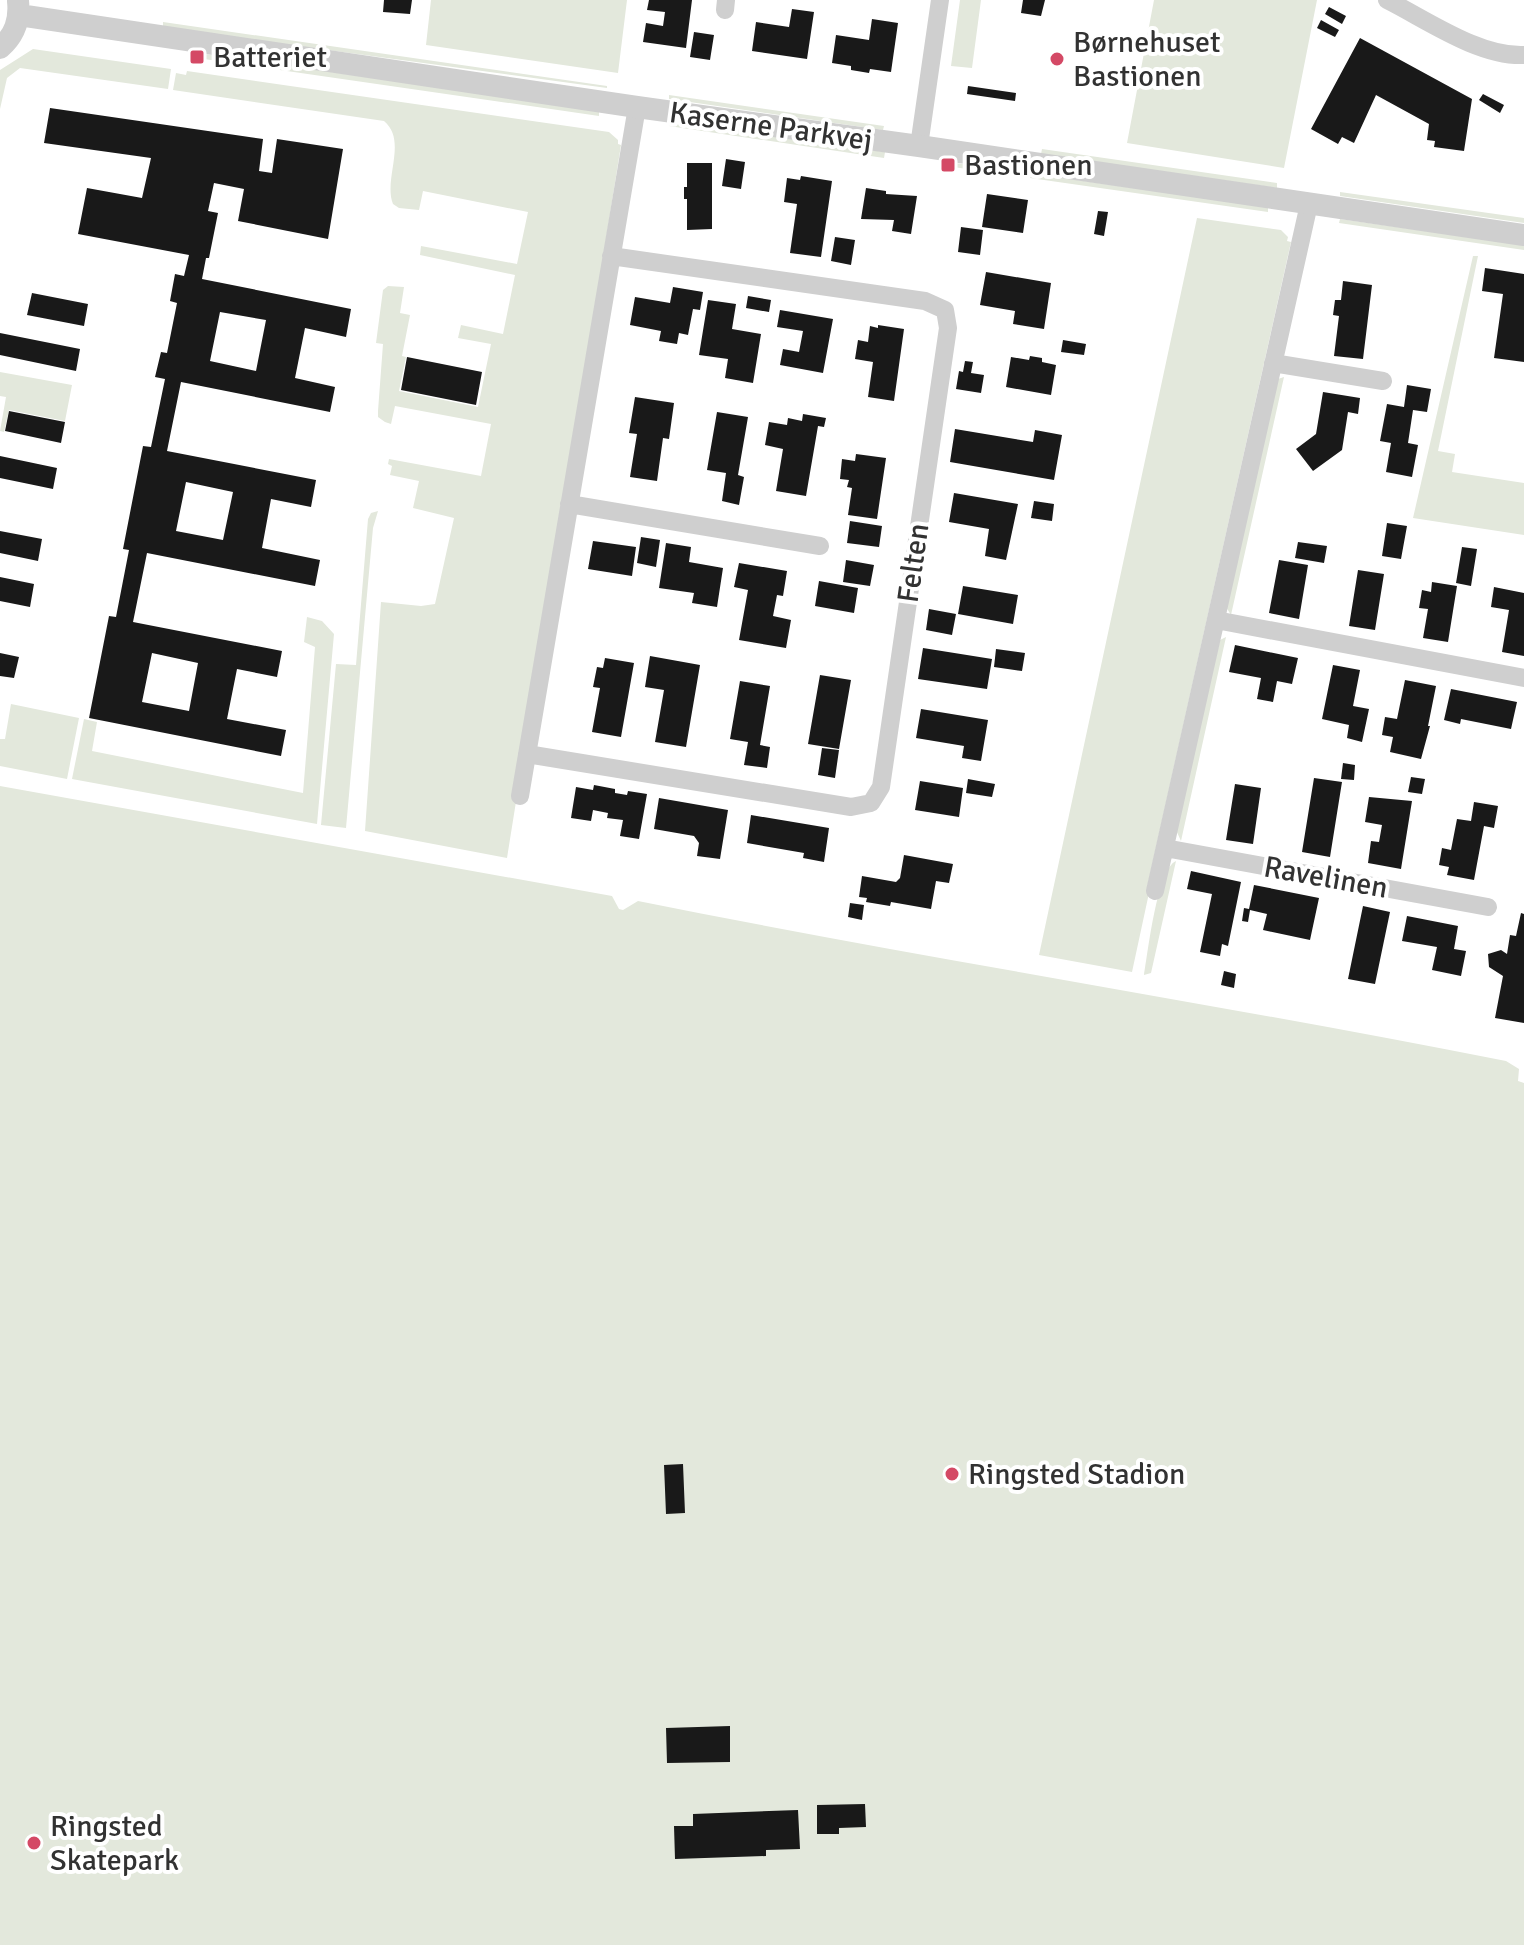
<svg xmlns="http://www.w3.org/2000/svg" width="1524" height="1945" font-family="Signika,sans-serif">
<rect width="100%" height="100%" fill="#fff"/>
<!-- green -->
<path fill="#e3e8dc" d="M431,0H627L618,73L426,45Z
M960,0H981L972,68L951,66Z
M1154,0H1317L1284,168L1127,143Z
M163,22L607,86V88L210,34L163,26Z
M33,49L171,69L168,89L20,68L7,78L0,109V70Z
M197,53L599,110V116L197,58Z
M187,71L609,132L618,140V144L621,145L507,858L365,831L381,602L421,606L435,604L454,518L413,508L419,481L390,475L392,466L388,464L389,459L481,476L491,424L395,406L391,424L385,422L378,417V411L383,344L376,343L383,290L388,286L404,287L400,313L410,315L402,356L406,357L399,391L478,407L491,344L458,338L461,325L503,334L515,275L420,255L421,246L517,264L528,212L423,191L419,210L399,208L393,204C383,179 408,141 384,121L173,90L176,73L186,75Z
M669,95L884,126L883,130L669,99Z
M671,122L885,152L884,158L669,126Z
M1042,149L1277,183V188L1041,154Z
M948,162L1268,207V212L946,166Z
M1340,192L1524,218V223L1340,196Z
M1197,218L1281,230L1288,237L1287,241L1291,242L1146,892L1149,893L1132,972L1039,955Z
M1340,219L1524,245V250L1339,223Z
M1473,256H1478L1438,451L1455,454L1452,472L1524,483V535L1413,518Z
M0,372L72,385L65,421L9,410L4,432L0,431L6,397L0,396Z
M1284,377L1231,615L1226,607L1278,379Z
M378,511L373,528L346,828L321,825L336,664L356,665L368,519L371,513Z
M307,617L322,621L334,634L317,824L72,779L84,719L97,722L92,751L303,793L315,647L304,642Z
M1226,637L1181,841L1176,830L1220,640Z
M11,704L79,718L67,779L0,766V739H5Z
M0,786L612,896L619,909L623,910L638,901C927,959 1218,1004 1506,1061L1519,1069L1518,1081L1524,1083V1945H0Z
M1176,861L1151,973L1144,975C1148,953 1157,869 1176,861Z"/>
<!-- building -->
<path fill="#191919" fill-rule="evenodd" d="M384,0H412L410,14L383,12Z
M649,0H692L686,48L643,42L646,23L663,26L665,12L647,10Z
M1023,0H1045L1041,16L1021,13Z
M1329,7L1346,16L1342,24L1325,14Z
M792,9L814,12L807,59L752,51L756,22L789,27Z
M872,19L898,23L891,72L870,69L869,73L851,70V66L832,63L836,35L869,40Z
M1321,20L1339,30L1335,37L1317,28Z
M694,32L714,35L710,60L690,57Z
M1360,38L1472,99L1464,151L1434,147L1435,141L1427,140L1429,124L1376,95L1354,143L1342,137L1338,144L1311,129Z
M968,86L1016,93L1015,101L967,94Z
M1483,94L1504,105L1500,113L1479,100Z
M50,108L263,139L259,171L272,173L277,139L343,149L328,239L238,221L244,189L214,183L208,211L218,213L209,258H206L202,279L351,309L346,337L305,328L295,378L335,387L330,412L181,382L167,451L316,480L311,507L271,499L262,548L320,560L315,586L147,553L133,622L282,651L277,677L237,669L227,719L286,730L281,756L89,718L109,616L116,617L129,550L123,549L143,446L151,447L165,379L155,377L161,352L167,353L177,303L170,301L175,274L184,276L189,255L78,234L87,188L142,198L151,158L44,143ZM220,312L266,320L256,371L210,361ZM186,482L233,492L223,540L176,531ZM152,653L198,663L189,711L142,702Z
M726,159L745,162L741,189L722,186Z
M687,163H712V229L687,230V199H684V187H687Z
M801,176L832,181L821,257L790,253L797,204L784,202L787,178L800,180Z
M866,188L886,191V194L917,196L911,234L892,231L894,220L861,219Z
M987,194L1028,200L1023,233L982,227Z
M1098,211L1108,212L1104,236L1094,234Z
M961,227L983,230L980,255L958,252Z
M835,237L855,240L851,265L831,261Z
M1485,268L1524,274V362L1494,358L1503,294L1482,291Z
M986,272L1051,283L1044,329L1013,324L1015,311L980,305Z
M1343,281L1372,285L1363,359L1334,356L1339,316L1333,315L1335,300H1341Z
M673,287L703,292L700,310L693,309L688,335L679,333L677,344L659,341L661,331L630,325L635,297L670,303Z
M32,293L88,304L84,326L27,315Z
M748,296L771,300L769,312L746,308Z
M708,300L736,304L732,329L761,334L753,383L725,378L728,359L699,355Z
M780,310L833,319L823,373L780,365L783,349L799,352L803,331L777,327Z
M878,325L904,329L894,401L868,397L873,362L855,359L858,340L868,342L870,326L878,328Z
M0,333L80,349L76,371L0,355Z
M1063,340L1086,344L1084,355L1061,352Z
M1030,356L1042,358V362L1056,365L1051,395L1006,387L1011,357L1029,360Z
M407,357L482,372L476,405L401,390Z
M965,361L973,362L971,373L984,375L981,393L956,389L959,371L963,372Z
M1407,385L1431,389L1427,412L1413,410L1408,443L1418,445L1412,477L1386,472L1391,443L1380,441L1387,404L1404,407Z
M1323,392L1360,398L1358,414L1348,412L1342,450L1313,471L1296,449L1316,434Z
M635,397L674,403L669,439L663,438L657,481L630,477L637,434L629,433Z
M9,411L65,422L61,443L5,431Z
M717,412L748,417L738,475L744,477L739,505L722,501L726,473L707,470Z
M803,414L826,418L824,427L818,426L806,496L776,491L783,449L765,445L769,422L787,425L788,418L802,421Z
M955,429L1033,442L1035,430L1062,435L1054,480L950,462Z
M856,454L886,458L877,519L848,515L852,488L847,487L849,480L840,479L842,459L855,461Z
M0,456L57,468L53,489L0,478Z
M954,493L1018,504L1006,560L985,556L989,529L949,522Z
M1034,501L1054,504L1052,521L1031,518Z
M850,521L882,526L879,547L847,543Z
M1387,523L1407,526L1401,559L1382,556Z
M0,531L42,539L38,561L0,553Z
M641,537L660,540L656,567L637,563Z
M593,541L636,547L632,576L588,569Z
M1298,542L1327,546L1324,563L1295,558Z
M666,543L691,547L689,562L723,568L717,607L692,603L694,593L659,588Z
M1462,547L1477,549L1471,586L1456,583Z
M846,560L874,565L870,586L843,582Z
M1279,560L1308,565L1299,619L1269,613Z
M739,563L787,571L783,596L777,595L773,616L791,620L786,648L739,640L748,590L734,587Z
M1358,570L1384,574L1375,630L1349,626Z
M0,577L34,584L30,607L0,601Z
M819,581L858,588L854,613L815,606Z
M1432,582L1457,586L1448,642L1423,638L1428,609L1419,608L1422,590L1431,592Z
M963,586L1018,595L1013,624L958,614Z
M1494,587L1524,593V656L1502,652L1509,610L1491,607Z
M929,609L956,614L952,635L926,630Z
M1235,645L1298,658L1292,684L1277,681L1273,702L1257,699L1261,678L1229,672Z
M923,648L992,659L987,689L918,679Z
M996,649L1025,653L1022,671L994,667Z
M0,653L19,657L14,678L0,676Z
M650,656L700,665L686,747L655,742L664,690L645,687Z
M605,658L634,663L621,737L592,732L600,688L593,687L597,667L603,668Z
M1333,665L1360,670L1353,706L1369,709L1362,742L1347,738L1349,725L1322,719Z
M820,675L851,680L839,749L808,744Z
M1405,680L1436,686L1428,726H1430L1421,759L1390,752L1393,737L1382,735L1385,717L1397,719Z
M740,681L770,686L760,745L770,747L767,768L744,765L748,742L730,739Z
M1451,689L1517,702L1511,729L1461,719L1460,724L1444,720Z
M921,709L988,720L981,761L962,758L964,746L916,738Z
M822,748L839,750L835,778L818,775Z
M1343,763L1355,765L1354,780L1341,779Z
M1411,777L1425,779L1422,794L1408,792Z
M1314,778L1342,782L1330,857L1302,852Z
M968,779L995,784L992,797L966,793Z
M920,781L963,788L959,817L915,810Z
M1235,784L1261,788L1253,844L1226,840Z
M594,785L615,789V793L627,795L628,791L647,794L639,839L620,836L623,820L607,818L608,813L593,810L591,821L571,818L576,787L593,790Z
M1369,797L1412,801L1401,869L1368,863L1371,841L1379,842L1382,825L1365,822Z
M659,798L728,810L720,859L697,856L699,843L694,836L654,829Z
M1474,802L1498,806L1494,828L1484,826L1474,880L1447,875L1449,867L1439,865L1442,848L1451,850L1457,819L1471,821Z
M751,815L829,828L824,862L803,858L804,853L747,843Z
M904,855L953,864L949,883L936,881L931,909L891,902L890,906L866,902L867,898L859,897L862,876L896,882L900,878Z
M1191,871L1241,882L1228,946L1222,944L1220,956L1200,952L1212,894L1187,889Z
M1254,885L1319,898L1310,940L1263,930L1267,914L1250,910L1248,922L1242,921L1244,908L1249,909Z
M850,903L864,905L862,920L848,917Z
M1363,906L1390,912L1375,984L1348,979Z
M1521,913L1524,914V1023L1495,1018L1503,976L1489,967L1488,954L1501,950L1507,954L1510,935L1516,936Z
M1407,916L1458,926L1454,949L1466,951L1461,976L1432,970L1437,947L1402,941Z
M1224,971L1236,974L1234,988L1221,985Z
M683,1464L685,1513L666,1514L664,1465Z
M730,1726V1762L667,1763L666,1728Z
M865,1804L866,1827L839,1828V1834H817V1805Z
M798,1810L800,1849L766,1850V1856L675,1859L674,1826H693V1814Z"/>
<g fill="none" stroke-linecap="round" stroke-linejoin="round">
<!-- minor -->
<path stroke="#cfcfcf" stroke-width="18" d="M1387,0C1427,20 1479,57 1524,55
M725,10L726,0
M919,146L940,0
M1273,363L1383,381
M569,504L820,546
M1216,620L1524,678
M527,754L851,807L871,803L881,787L948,328L945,310L925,301L611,256
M520,796L637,107
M1165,848L1488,907
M1155,891L1309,204"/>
<!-- tertiary -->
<path stroke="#cfcfcf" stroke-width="22" d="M19,15L637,107L919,146L1524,235
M0,48C15,35 20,20 18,1"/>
</g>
<!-- markers -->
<g fill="#d44965" stroke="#fff" stroke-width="3">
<rect x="189" y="49" width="16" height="16" rx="4"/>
<circle cx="1057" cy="59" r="8"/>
<rect x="940" y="157" width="16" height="16" rx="4"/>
<circle cx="952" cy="1474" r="8"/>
<circle cx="34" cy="1843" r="8"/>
</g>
<g text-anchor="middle" stroke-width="8" stroke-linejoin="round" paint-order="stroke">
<!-- poi labels -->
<g font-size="30" fill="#323232" stroke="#fff" text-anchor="start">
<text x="1073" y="52">Børnehuset<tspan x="1073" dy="34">Bastionen</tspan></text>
<text x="213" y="67">Batteriet</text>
<text x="964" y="175">Bastionen</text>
<text x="968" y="1484">Ringsted Stadion</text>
<text x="50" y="1836">Ringsted<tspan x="50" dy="34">Skatepark</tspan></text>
</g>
<!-- street labels -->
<g font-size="30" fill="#323232" stroke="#fff">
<text transform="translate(771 126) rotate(8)" y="10">Kaserne Parkvej</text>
<text transform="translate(913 563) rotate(-82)" y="10">Felten</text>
<text transform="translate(1326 877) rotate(10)" y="10">Ravelinen</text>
</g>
</g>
</svg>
